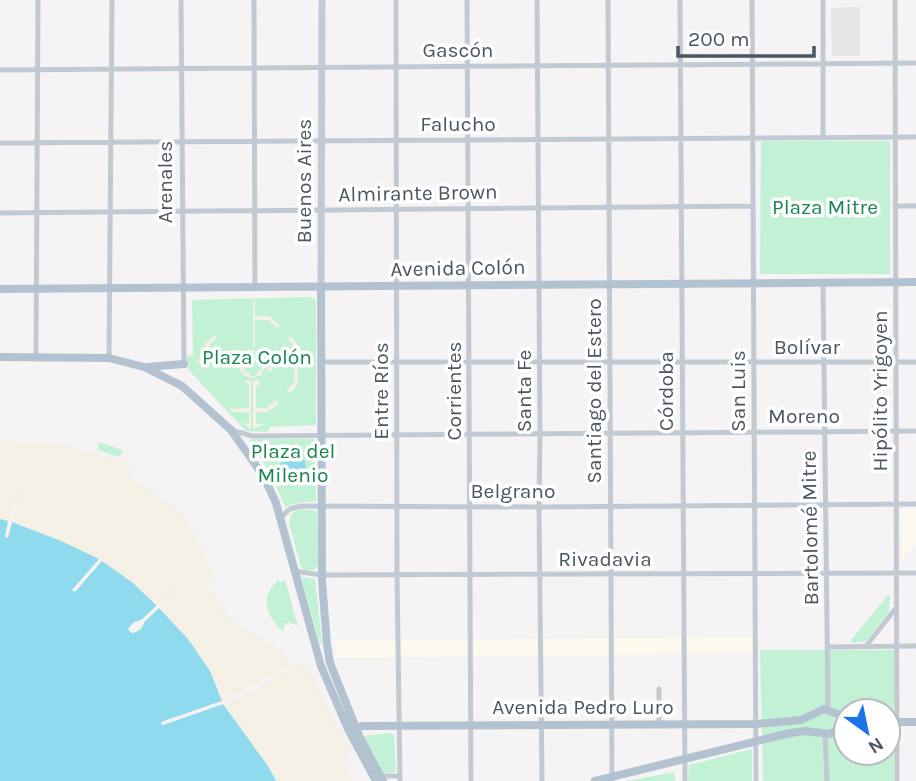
<svg xmlns="http://www.w3.org/2000/svg" width="916" height="781" font-family="Karla,sans-serif">
<rect width="100%" height="100%" fill="#f5f3f3"/>
<!-- commercial -->
<path fill="#fdf9ef" d="M901,509H916V544L902,560Z
M755,637L756,653L336,658L335,641Z"/>
<!-- education -->
<path fill="#e6e4e5" d="M860,7V56H832L831,8Z"/>
<!-- green -->
<path fill="#c3f1d5" fill-rule="evenodd" d="M761,141H890V274H760Z
M310,297L315,299L316,303V425L269,427L268,432L246,431L193,375L187,366V356L193,355L192,300Z
M252,439H315L316,501L297,503L285,507L271,474L250,443L249,440Z
M95,441L123,450L119,457L97,450L99,443Z
M300,509L317,511L318,565L314,570H304L301,567L289,522L292,513Z
M301,577L315,579L322,643L320,644Z
M278,580L280,582L285,580L298,626L288,622L284,626V632C266,617 259,597 278,580Z
M888,595L890,597L889,612L866,641L852,643L851,640Z
M760,650H894V781H763ZM846,711H888V753H846Z
M391,733L394,735L396,772L381,773L363,736Z
M752,749V781H688L689,765Z
M674,772L675,781H628Z"/>
<!-- sand -->
<path fill="#f5f0e5" d="M253,301H255V316H269L280,326L277,328L268,320H255V348L253,347Z
M215,335L217,338L209,346V360H232L234,356L237,358L236,362L196,363V361L205,360V344Z
M291,336L297,343V359H312V361L269,362L271,356L272,360L293,359V344L288,339Z
M253,350L262,354L266,365L261,375L252,378L243,375L247,371L251,376H255L264,366L263,362L254,352L250,353L240,362V366L246,370L242,374L238,363L243,353Z
M269,364H312V366H298V384L290,393L287,390L294,382V366H273L271,372L268,369Z
M247,380L251,381V429L241,422L249,424V412H232L229,409L249,408V384L244,382Z
M257,380L263,387L259,384L256,387V408H267L276,400L279,403L268,412H256V424H265L253,429V381Z
M0,441L60,444L124,462L130,467L131,480L135,479C145,491 160,495 171,505C192,522 205,553 214,577L207,580L210,592L218,599L216,601L221,610L237,623L282,651L292,665L222,701L210,671L188,639L159,608L178,588H175L157,606C109,560 73,545 12,522L18,500V490L8,521L0,519Z
M302,662L303,669L307,667L337,728H340L351,749C339,759 347,769 354,781H276L268,766L223,704L252,691Z"/>
<!-- water -->
<path fill="#90daee" d="M280 467a13 13 0 1 1 26 0a13 13 0 1 1-26 0Z
M0,519L8,521L5,537L8,538L12,522L61,541L99,559L72,590L75,592L102,561L133,583L157,606L141,620L131,625V633L143,626L144,622L159,608L188,639L210,671L222,701L162,722L163,725L223,704L268,766L276,781H0Z"/>
<!-- pier -->
<path fill="#f5f3f3" d="M159,603L162,605L144,622L141,629L134,633L130,632L128,629L134,622L142,620Z
M225,700L226,703L223,704L162,725L161,722Z"/>
<g fill="none" stroke-linecap="round" stroke-linejoin="round">
<!-- street -->
<path stroke="#c1cad2" stroke-width="5" d="M181,0L184,364
M254,0L255,287
M396,0L397,575L400,781
M467,0L471,781
M537,0L540,434L539,507L542,781
M608,0L612,781
M680,0L685,781
M752,0L756,781
M823,0V137
M895,0L897,781
M0,70L916,63
M0,143L916,137
M895,206H916
M0,213L753,206
M823,282L828,709
M36,356L38,0
M109,358L112,0
M321,362H916
M231,430L252,436L916,431
M281,517L290,509L301,506L539,507L916,504
M294,571L322,575L916,573
M866,646L896,608
M827,647L916,646
M659,724V689
M825,734L827,781
M380,776H399"/>
<!-- secondary -->
<path stroke="#c1cbd6" stroke-width="7" d="M321,286L322,0"/>
<!-- primary -->
<path stroke="#b3c2d1" stroke-width="8" d="M321,286L322,581L327,645L330,663L360,738L383,781
M0,289L916,282
M0,357L109,358L144,367L182,386L231,430L264,477L276,503L321,666L348,729L376,781
M147,367L184,364
M888,722H916
M351,729L363,726L756,724L801,720L824,709L846,717
M595,781L790,733L806,731L829,734L846,727"/>
</g>
<g text-anchor="middle" stroke-width="7" stroke-linejoin="round" paint-order="stroke">
<!-- street labels -->
<g font-size="21" fill="#4a5661" stroke="#fff">
<text x="458" y="57">Gascón</text>
<text x="458" y="131">Falucho</text>
<text transform="translate(304 181) rotate(-90)" y="7">Buenos Aires</text>
<text transform="translate(165 182) rotate(-90)" y="7">Arenales</text>
<text transform="translate(418 193) rotate(-1)" y="7">Almirante Brown</text>
<text transform="translate(458 268) rotate(-1)" y="7">Avenida Colón</text>
<text x="807" y="354">Bolívar</text>
<text transform="translate(381 391) rotate(-90)" y="7">Entre Ríos</text>
<text transform="translate(454 391) rotate(-90)" y="7">Corrientes</text>
<text transform="translate(524 391) rotate(-90)" y="7">Santa Fe</text>
<text transform="translate(594 391) rotate(-90)" y="7">Santiago del Estero</text>
<text transform="translate(666 391) rotate(-90)" y="7">Córdoba</text>
<text transform="translate(738 391) rotate(-90)" y="7">San Luis</text>
<text transform="translate(880 391) rotate(-90)" y="7">Hipólito Yrigoyen</text>
<text x="804" y="423">Moreno</text>
<text x="513" y="498">Belgrano</text>
<text transform="translate(810 528) rotate(-91)" y="7">Bartolomé Mitre</text>
<text x="605" y="566">Rivadavia</text>
<text x="583" y="714">Avenida Pedro Luro</text>
</g>
<!-- park labels -->
<g font-size="21" fill="#17864f" stroke="#fff">
<text x="825" y="214">Plaza Mitre</text>
<text x="257" y="364">Plaza Colón</text>
<text x="293" y="458">Plaza del<tspan x="293" dy="24">Milenio</tspan></text>
</g>
</g>
<!-- north arrow -->
<g transform="translate(867 732) rotate(147)"><circle r="33" fill="#ffffff" stroke="#b7bbc0" stroke-width="2"/>
<path d="M0-5L12 26L0 18L-12 26Z" fill="#1a73e8"/>
<text y="-10" font-size="19" font-weight="bold" text-anchor="middle" fill="#4a5661">N</text>
</g>
<!-- scale -->
<path d="M678 46v10h136v-10" fill="none" stroke="#4a5661" stroke-width="3.5"/>
<text x="688" y="46" font-size="21" fill="#4a5661" stroke="#ffffff" stroke-width="5" paint-order="stroke">200 m</text>
</svg>
